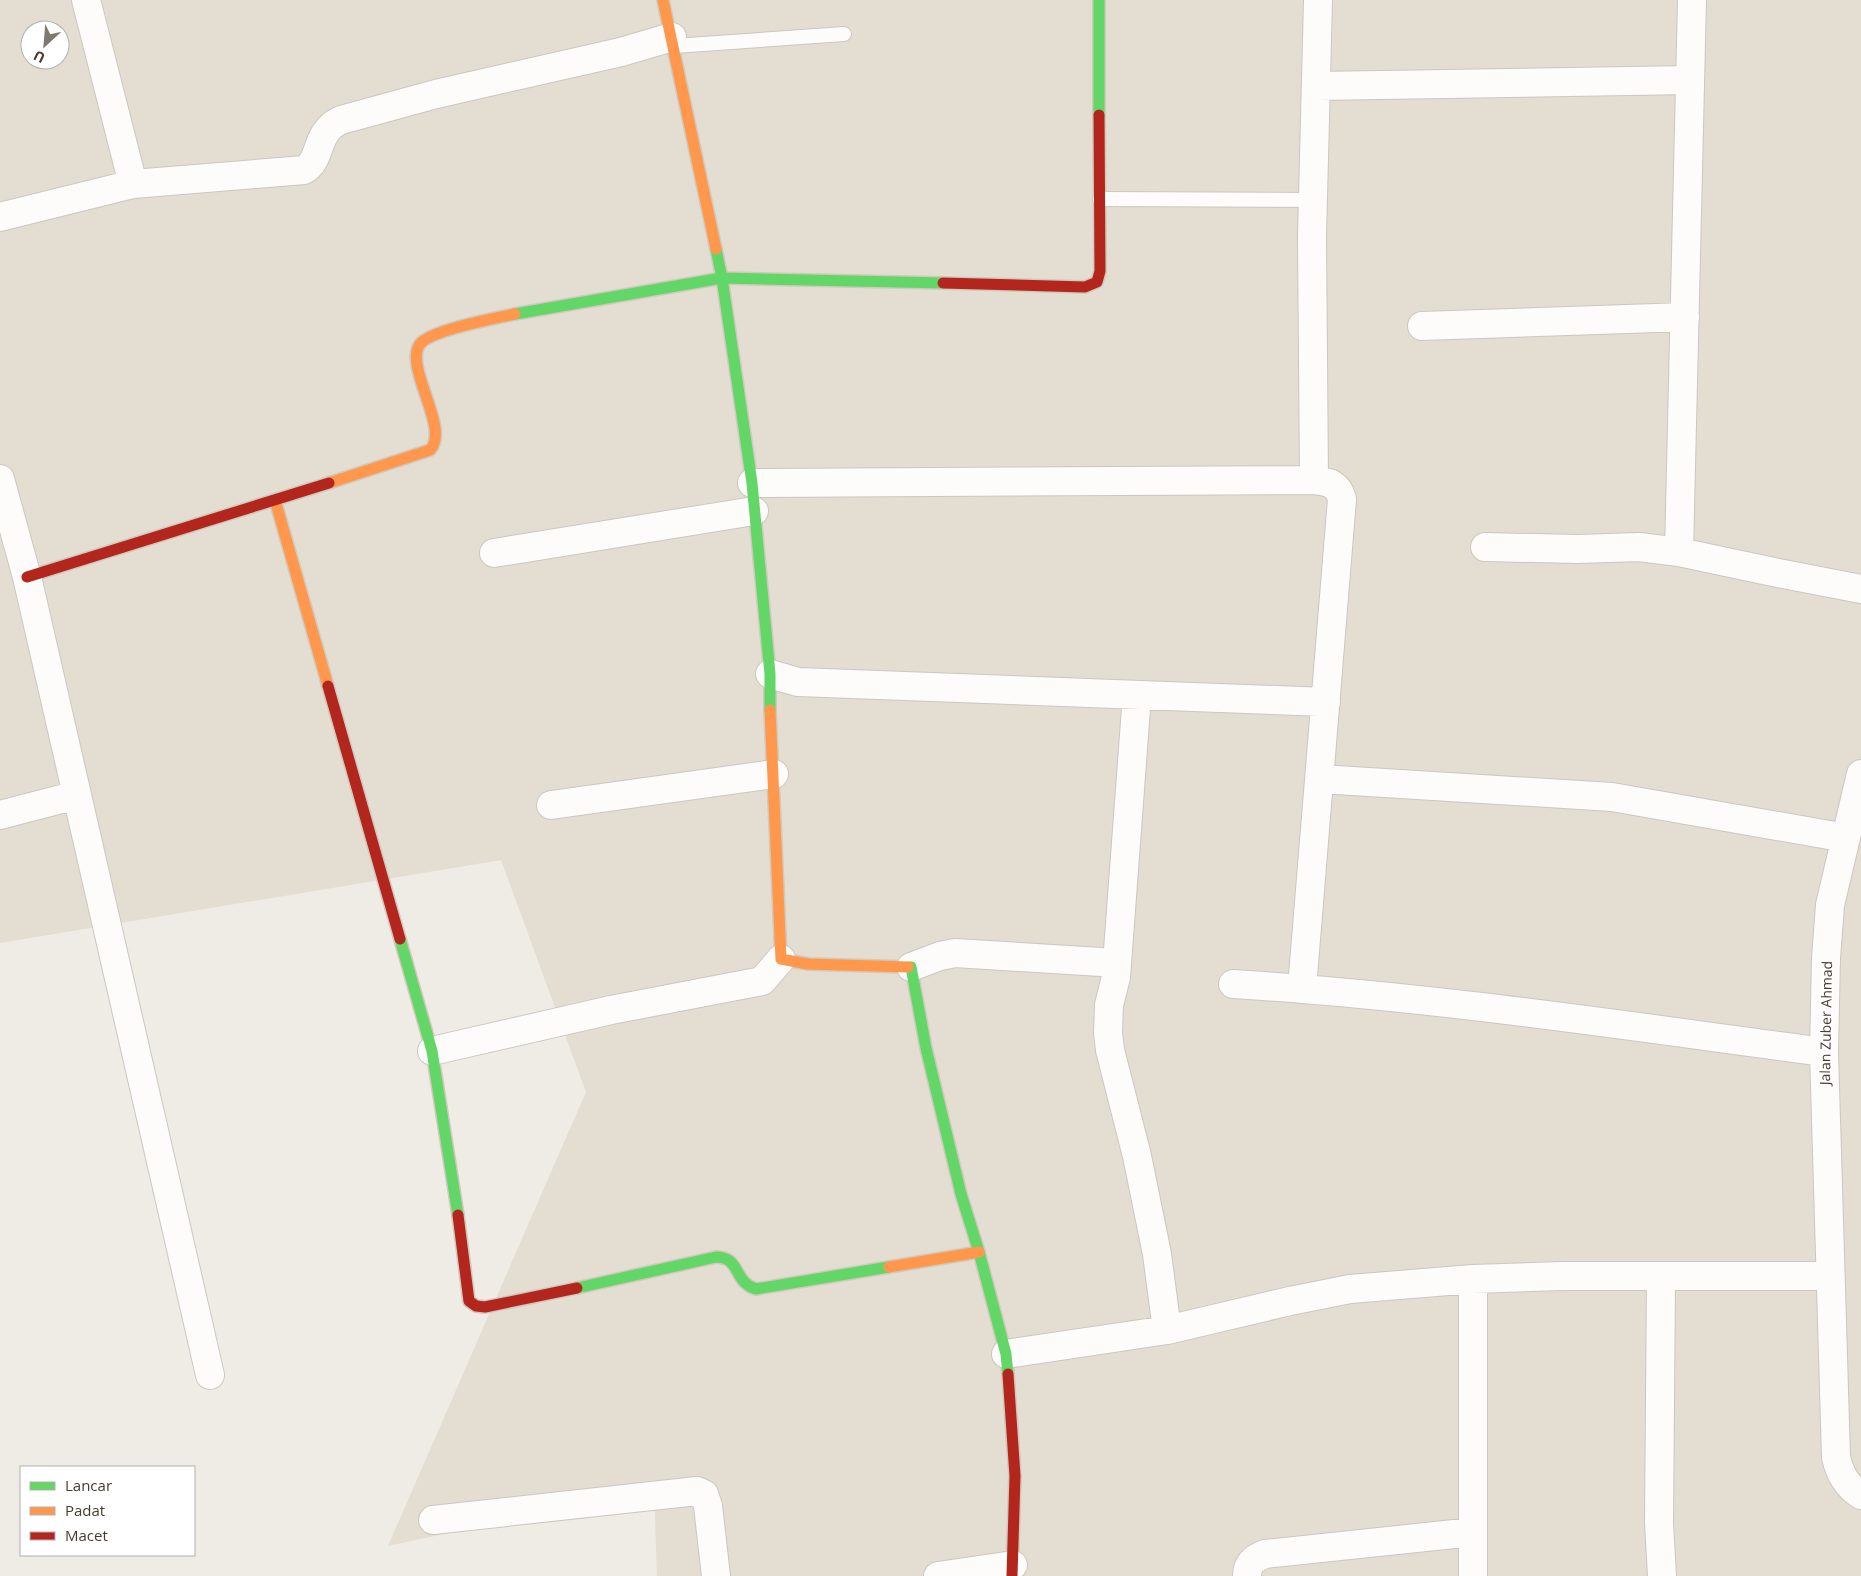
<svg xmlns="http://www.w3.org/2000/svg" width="1861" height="1576" font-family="'Open Sans',sans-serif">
<rect width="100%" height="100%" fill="#efebe5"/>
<!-- residential -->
<path fill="#e4ddd1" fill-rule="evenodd" d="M0,0H1861V1576H657L654,1489L388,1546L586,1092L501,860L0,943ZM30,30H60V60H30Z"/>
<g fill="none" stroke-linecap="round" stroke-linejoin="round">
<defs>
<path id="lane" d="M674,46L844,34
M1100,199L1313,200"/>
<path id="street" d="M86,0L133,184
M1316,86L1690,80
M0,217L133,184L304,170C323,159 314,132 341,120L436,94L621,52L672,37
M1422,326L1685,317
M0,479L27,577L210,1375
M1314,480L1312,237L1318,0
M752,483L1314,480C1328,482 1338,483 1342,499L1302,988
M1485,547L1578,549L1639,547L1679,552L1778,573L1861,589
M1679,552L1692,0
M494,553L754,511
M770,674L798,682L1326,702
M1137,695L1116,977L1109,1005L1108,1033L1110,1050L1137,1156L1157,1254L1167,1330
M1861,774L1830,905L1826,958L1824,1052L1836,1457C1839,1472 1847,1487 1861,1495
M1320,779L1612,797L1846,838
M551,805L774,774
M0,815L77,795
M911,967L940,956L955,953L1117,963
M1233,984C1431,996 1627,1026 1824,1052
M432,1051L611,1010L757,982L762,981L781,959
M1661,1277L1659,1523L1662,1576
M1473,1279V1576
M1006,1354L1167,1330L1290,1301L1350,1289L1473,1279L1563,1276H1829
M433,1520L697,1491L704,1494L708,1506L716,1576
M938,1576L1013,1565
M1247,1576C1247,1564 1254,1558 1265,1554L1473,1532"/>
<path id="fast" d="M1099,0V115
M716,249L722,278L752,483L770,674V710
M515,314L722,278L943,283
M400,939L432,1051L458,1215
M908,967H911L926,1048L961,1194L979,1252L1006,1354L1008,1374
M577,1288L716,1257C741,1257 733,1282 756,1289L889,1267"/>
<path id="slow" d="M663,0L716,249
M329,483L430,450C451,429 403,366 420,344C431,330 496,318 515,314
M275,500L328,686
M770,710L781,959L808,964L908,967
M889,1267L979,1252"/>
<path id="jam" d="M943,283L1085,287L1097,282L1100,271L1099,115
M27,577L329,483
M328,686L400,939
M458,1215L469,1301L476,1306L485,1307L577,1288
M1008,1374L1015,1476L1012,1576"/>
</defs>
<!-- lane casing -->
<use href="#lane" stroke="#cbc7c1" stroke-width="16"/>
<!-- street casing -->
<use href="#street" stroke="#cbc7c1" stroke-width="30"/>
<!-- fast casing -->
<use href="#fast" stroke="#d0c9bc" stroke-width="14"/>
<!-- slow casing -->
<use href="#slow" stroke="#d0c9bc" stroke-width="14"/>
<!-- jam casing -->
<use href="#jam" stroke="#d0c9bc" stroke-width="14"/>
<!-- lane -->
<use href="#lane" stroke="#fdfcfb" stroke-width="14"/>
<!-- street -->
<use href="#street" stroke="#fdfcfb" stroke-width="28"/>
<!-- fast -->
<use href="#fast" stroke="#63d668" stroke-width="11"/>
<!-- slow -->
<use href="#slow" stroke="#ff974d" stroke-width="11"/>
<!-- jam -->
<use href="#jam" stroke="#b3261e" stroke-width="11"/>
</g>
<g text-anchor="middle" stroke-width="4" stroke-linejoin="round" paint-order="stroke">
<!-- street labels -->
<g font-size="14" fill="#443c31" stroke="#fff">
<text transform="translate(1826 1023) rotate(-89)" y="5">Jalan Zuber Ahmad</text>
</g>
</g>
<!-- legend -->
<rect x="20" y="1466" width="175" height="90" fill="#ffffff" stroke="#b4b1ad"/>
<rect x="30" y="1482" width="25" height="8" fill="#63d668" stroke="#b4b1ad"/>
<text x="65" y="1491" font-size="15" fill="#443c31">Lancar</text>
<rect x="30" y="1507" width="25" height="8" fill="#ff974d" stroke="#b4b1ad"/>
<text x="65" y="1516" font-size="15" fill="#443c31">Padat</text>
<rect x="30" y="1532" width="25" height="8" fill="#b3261e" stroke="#b4b1ad"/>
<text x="65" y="1541" font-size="15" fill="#443c31">Macet</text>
<!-- north arrow -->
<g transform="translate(45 45) rotate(206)"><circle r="24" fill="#ffffff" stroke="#b4b1ad"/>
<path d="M0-4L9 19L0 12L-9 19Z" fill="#807970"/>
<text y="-8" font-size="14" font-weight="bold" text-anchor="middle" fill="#443c31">U</text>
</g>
</svg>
